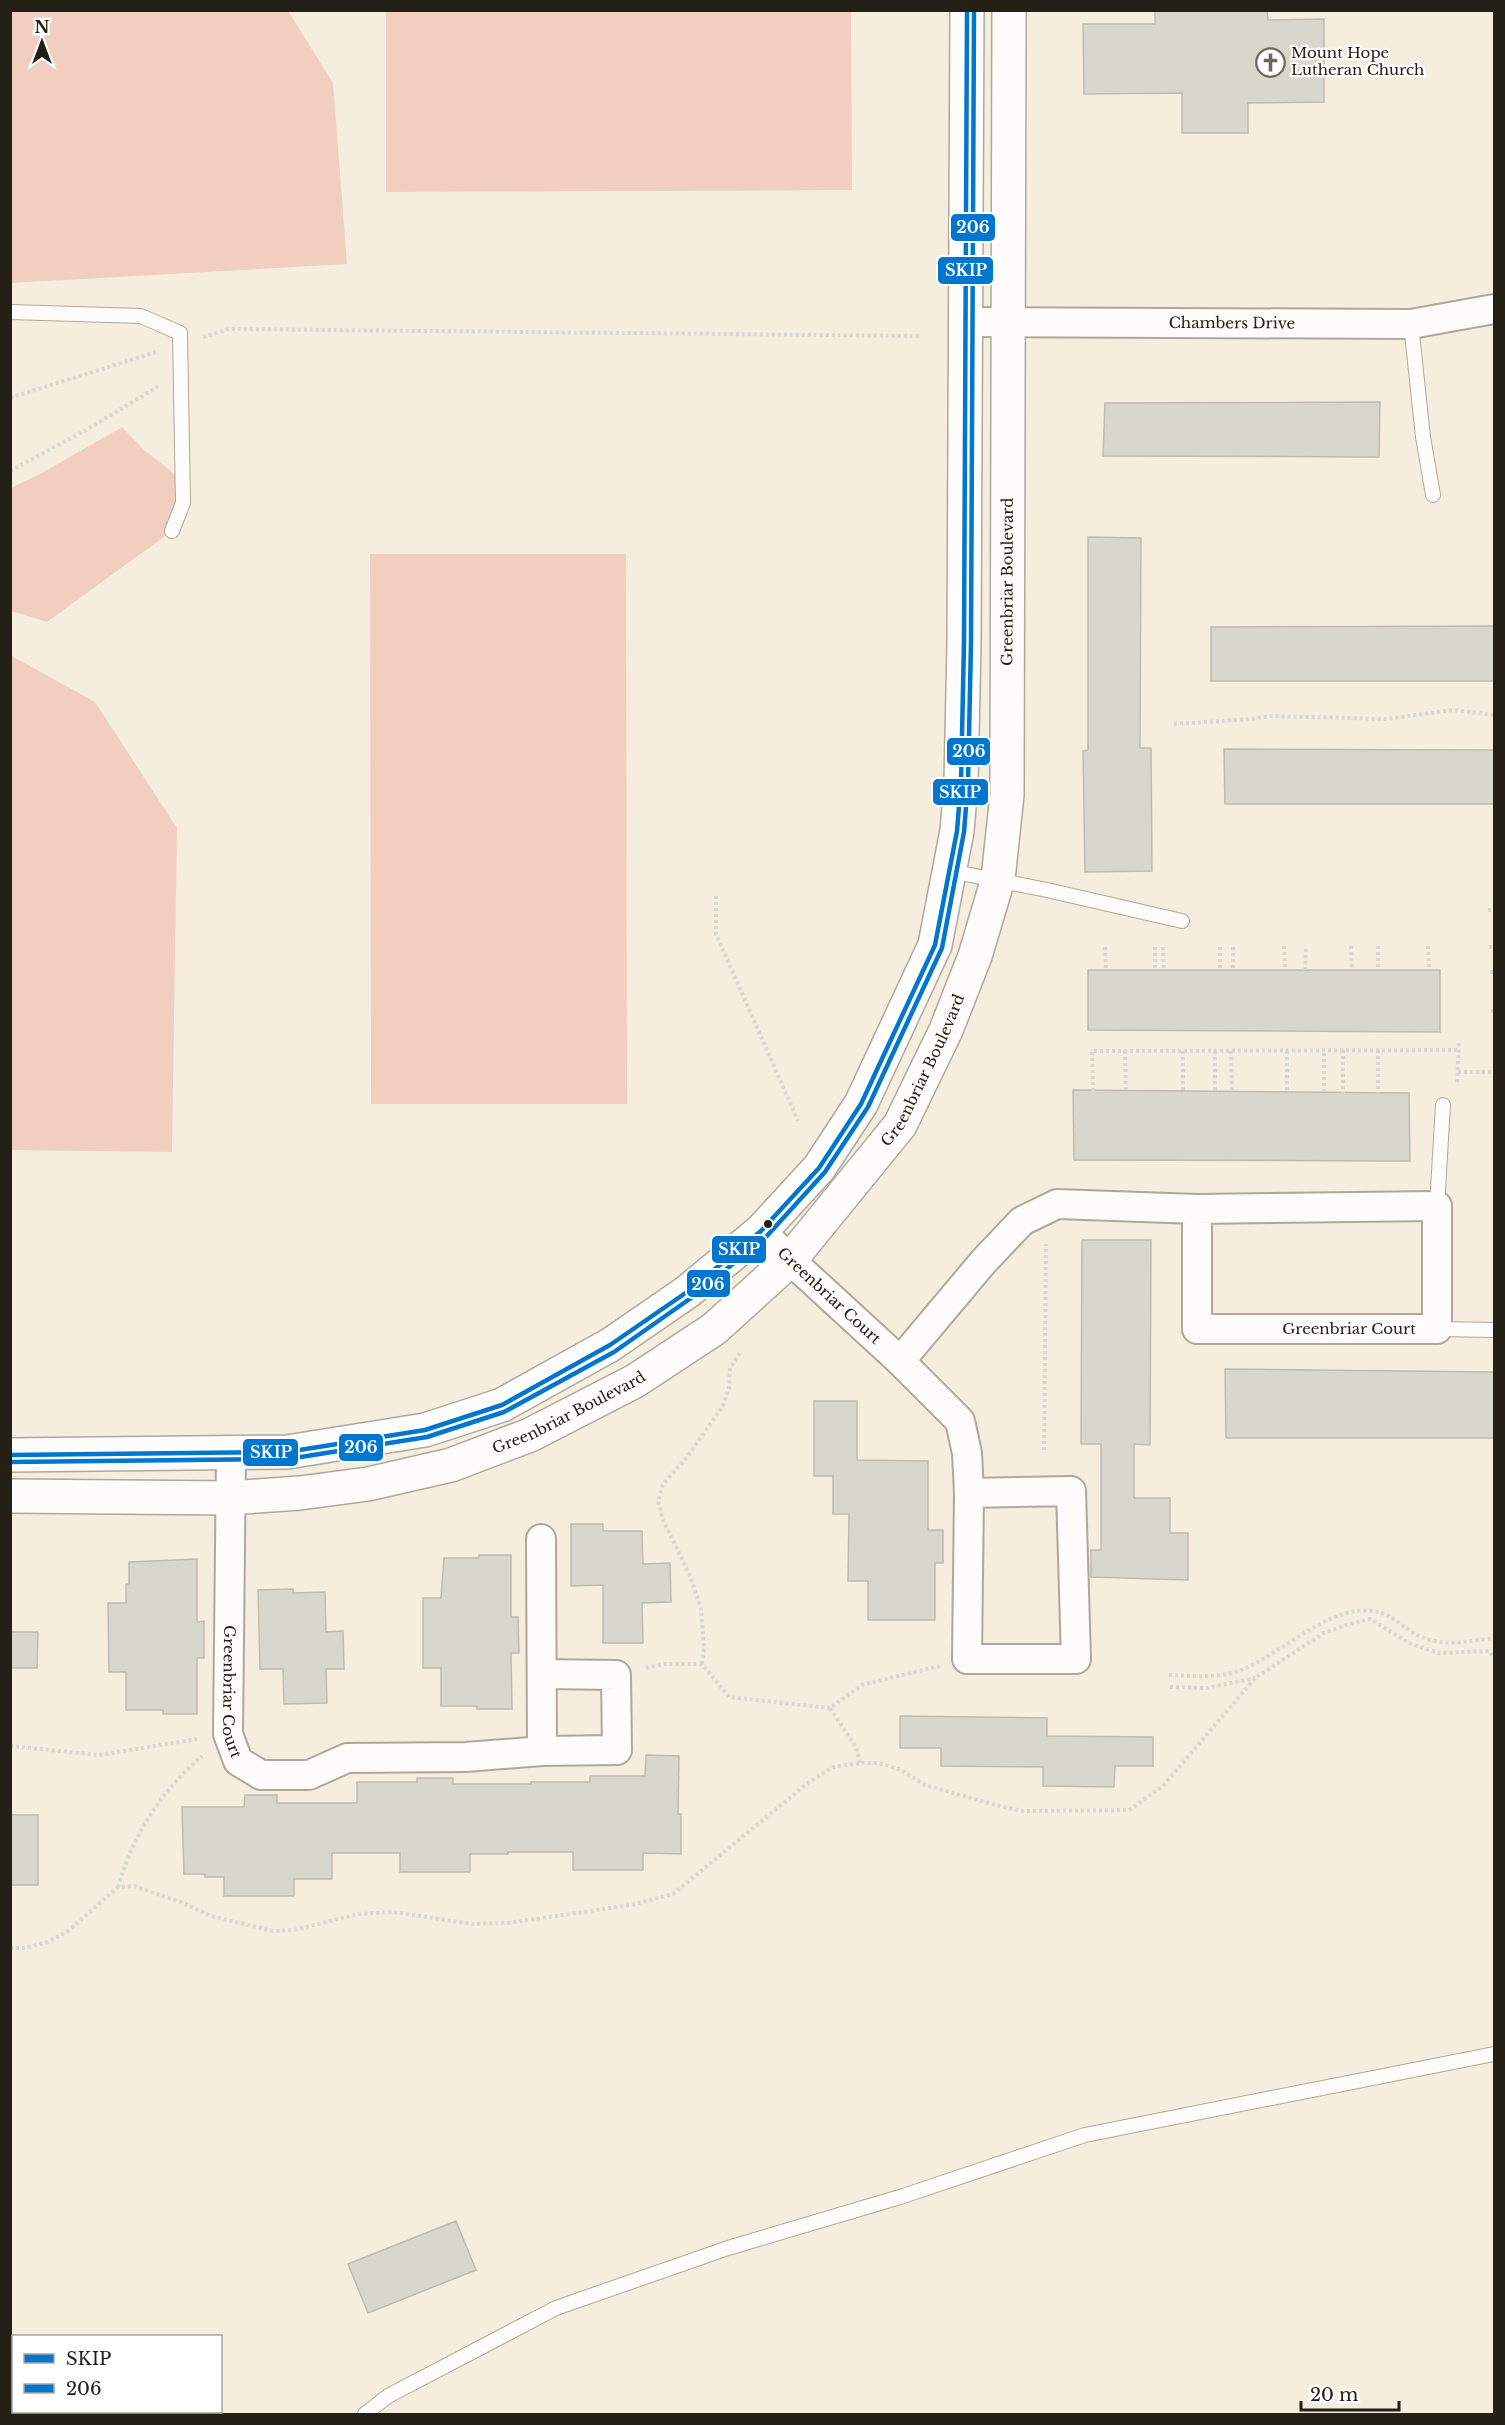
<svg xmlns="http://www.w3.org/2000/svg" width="1505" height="2425" font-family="'Libre Baskerville',serif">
<rect width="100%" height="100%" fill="#f5eedf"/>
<!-- green -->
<path fill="#f1cec0" d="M11,10L288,11L333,83L347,264L11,283Z
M386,11H851L852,190L386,192Z
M122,427L144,450L182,480L172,531L47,622L11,611V488L42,473Z
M370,554H626L627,1104H371Z
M10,655L95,702L177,828L172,1152L11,1150Z"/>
<!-- building -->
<path fill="#d9d7cb" stroke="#bebbb0" stroke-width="1.5" d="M1155,10H1267L1268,20L1324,19V102L1248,103V133H1182V93L1084,94L1083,24H1155Z
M1380,402L1379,457L1103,456L1105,403Z
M1088,537L1141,538L1140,748H1151L1152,871L1085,872L1083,751L1088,750Z
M1494,626V681H1211V627Z
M1224,749L1494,750V804H1225Z
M1088,970H1440V1032L1088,1030Z
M1073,1090L1409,1093L1410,1161L1074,1160Z
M1082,1240H1151L1150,1445L1134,1444V1498H1170V1533H1188V1580L1091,1577V1550H1101V1444H1081Z
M1225,1369L1494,1372V1438H1226Z
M814,1401H857V1460L928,1461V1530H943V1563H935V1620H868V1581H848L849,1514H833V1476H814Z
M571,1524H603V1531H642L643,1564L670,1563L671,1602L642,1603L643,1643H603V1585L571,1586Z
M479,1555H511V1617H518L519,1653H511L512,1709H477V1706H441V1668H423V1598H441L444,1558H479Z
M197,1559V1622L204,1621V1658H197V1714H163V1710H126V1672H109L108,1603H126V1584H129V1562Z
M293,1589V1593L325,1592L326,1632L343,1631L344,1669H326L327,1703L284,1704L283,1669H260L258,1590Z
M10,1632H38L37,1668H10Z
M900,1716L1047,1718V1736L1153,1737V1766H1115L1114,1787L1043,1786V1767L941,1766V1748H900Z
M646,1755L679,1756L678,1814H681V1854L643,1853V1870H573V1852H508V1854H470V1872H400V1853H332V1879H294V1896H224V1877H205V1874H184L182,1807H244L245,1795H277V1803H357V1782H417V1778H453V1784H531V1782H590V1776H645Z
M10,1815H38V1885H10Z
M456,2221L476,2270L368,2313L348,2264Z"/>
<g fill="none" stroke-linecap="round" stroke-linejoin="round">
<defs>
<path id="lane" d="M10,312L141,316L180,333L183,503L172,531
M1411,324L1423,437L1433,495
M950,871L1047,890L1182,921
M1437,1206L1443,1105
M1437,1329L1494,1330
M365,2414L388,2396L556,2308L728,2248L900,2197L1085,2135L1494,2054"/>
<g id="street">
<path id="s1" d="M966,322L1411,324L1494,309"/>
<path id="s2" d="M761,1231L790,1260L900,1361L960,1421L967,1453L969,1493L967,1659H1076L1071,1491L969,1493"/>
<path d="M900,1361L984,1261L1022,1221L1057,1204L1197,1209L1437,1206V1329H1197V1209"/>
<path id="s3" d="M231,1454L228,1734L238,1761L261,1775H309L347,1758L466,1757L542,1751L617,1750L616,1675L542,1674"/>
<path d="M541,1539L542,1751"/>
</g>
<g id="secondary">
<path d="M10,1455L287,1452L425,1430L502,1405L610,1345L687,1292L761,1231L819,1168L861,1104L935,945L957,831L961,782L964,643L967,10"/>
<path id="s4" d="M10,1496L230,1498L300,1493L368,1484L451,1465L530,1435L635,1381L714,1329L790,1260L900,1125L946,1030L975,956L998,879L1007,795L1009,10"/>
</g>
</defs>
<!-- lane casing -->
<use href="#lane" stroke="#aea89c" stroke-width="16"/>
<!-- street casing -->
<use href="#street" stroke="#aea89c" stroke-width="32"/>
<!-- secondary casing -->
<use href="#secondary" stroke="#aea89c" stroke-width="36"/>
<!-- path -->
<path stroke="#d8d6d2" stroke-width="4" stroke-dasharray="3 3" stroke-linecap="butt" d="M203,337L229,329L921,336
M10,398L159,351
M10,471L86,430L159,386
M1174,724L1251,719L1271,716L1387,719L1453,710L1494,715
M716,896V934L798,1121
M1488,910H1494
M1284,946L1285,970
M1351,946L1352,970
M1378,946V970
M1428,946L1429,970
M1105,947L1106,970
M1155,947V970
M1163,947L1164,970
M1220,947V970
M1233,947V970
M1489,947H1494
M1305,970L1306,946
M1490,972H1494
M1491,1011H1494
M1343,1050V1093
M1378,1050V1093
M1125,1051L1126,1091
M1183,1051V1091
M1215,1051V1092
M1231,1051L1232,1092
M1287,1051V1092
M1458,1072H1494
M1457,1082L1459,1040
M1093,1091L1092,1051L1459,1050
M1324,1092V1050
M1044,1450L1046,1244
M702,1664L704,1649L701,1609L691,1578L663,1520L658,1501L663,1484L688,1456L723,1406L729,1388L730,1368L740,1353
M646,1668L664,1664H702L729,1697L830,1708
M1169,1675C1195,1676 1222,1679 1246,1668C1281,1652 1318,1617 1356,1611C1397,1606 1400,1635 1435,1641C1454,1645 1476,1640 1494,1638
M1170,1687L1207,1688L1255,1678
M10,1746L99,1755L198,1739
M860,1763L856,1747L830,1708L862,1685L940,1666
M118,1887C133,1835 161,1791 202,1756
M10,1948H25L48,1942L68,1931L118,1887L134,1886L183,1903L211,1916L273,1931L294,1930L358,1914L393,1912L473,1924L508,1923L631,1905L673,1894L809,1782L833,1767L860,1763H879L901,1770L925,1785L1003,1807L1023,1811L1129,1810L1163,1786L1255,1678L1324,1633L1349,1624L1370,1619L1411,1644L1439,1653L1489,1651L1494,1658"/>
<!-- lane -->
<use href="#lane" stroke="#fefcfa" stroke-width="14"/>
<!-- street -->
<use href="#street" stroke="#fefcfa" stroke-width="28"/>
<!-- secondary -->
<use href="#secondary" stroke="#fefcfa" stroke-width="33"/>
<defs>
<path id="bus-1" d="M10,1455L287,1452L425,1430L502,1405L610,1345L687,1292L761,1231L819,1168L861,1104L935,945L957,831L961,782L964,643L967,10"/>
<path id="bus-2" d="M10,1462L288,1459L427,1437L504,1412L614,1352L691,1298L766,1237L825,1172L868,1107L942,948L964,832L968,782L971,643L974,10"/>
</defs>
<!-- bus-1 casing -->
<use href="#bus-1" stroke="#fff" stroke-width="9"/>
<!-- bus-2 casing -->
<use href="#bus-2" stroke="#fff" stroke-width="9"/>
<!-- bus-1 -->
<use href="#bus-1" stroke="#0076ce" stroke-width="4.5"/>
<!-- bus-2 -->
<use href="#bus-2" stroke="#0076ce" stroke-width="4.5"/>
</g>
<!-- icons -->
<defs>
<symbol id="church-ring" viewBox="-11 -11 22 22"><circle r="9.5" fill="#fff" stroke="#6d685c" stroke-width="1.5"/><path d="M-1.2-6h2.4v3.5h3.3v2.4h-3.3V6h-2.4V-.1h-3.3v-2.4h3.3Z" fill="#6d685c"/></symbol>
</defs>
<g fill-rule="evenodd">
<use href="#church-ring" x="1254" y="46" width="33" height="33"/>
</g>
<!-- markers -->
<circle fill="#242016" stroke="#fff" stroke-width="2" cx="768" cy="1224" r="5"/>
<g text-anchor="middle" stroke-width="4.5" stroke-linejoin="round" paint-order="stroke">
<!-- poi labels -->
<g font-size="15" fill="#242016" stroke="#fff" text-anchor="start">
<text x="1291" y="58">Mount Hope<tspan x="1291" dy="17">Lutheran Church</tspan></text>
</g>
<!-- street labels -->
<g font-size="15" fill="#242016" stroke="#fff">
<text dy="5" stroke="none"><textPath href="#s1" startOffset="266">Chambers Drive</textPath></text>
<text dy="5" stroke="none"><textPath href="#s4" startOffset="1581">Greenbriar Boulevard</textPath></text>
<text dy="5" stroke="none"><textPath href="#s4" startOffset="1077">Greenbriar Boulevard</textPath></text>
<text dy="5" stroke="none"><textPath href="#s2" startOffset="94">Greenbriar Court</textPath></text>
<text x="1349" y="1334">Greenbriar Court</text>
<text dy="5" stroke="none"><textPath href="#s4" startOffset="573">Greenbriar Boulevard</textPath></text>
<text dy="5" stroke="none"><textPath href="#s3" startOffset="238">Greenbriar Court</textPath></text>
</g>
</g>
<g stroke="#fff" stroke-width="2">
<rect x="950" y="213" width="46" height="29" rx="6" fill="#0076ce"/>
<rect x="937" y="256" width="57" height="29" rx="6" fill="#0076ce"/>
<rect x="946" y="737" width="45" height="29" rx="6" fill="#0076ce"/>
<rect x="932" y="778" width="57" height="28" rx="6" fill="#0076ce"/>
<rect x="711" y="1235" width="56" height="29" rx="6" fill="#0076ce"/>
<rect x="686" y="1269" width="45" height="29" rx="6" fill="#0076ce"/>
<rect x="338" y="1433" width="46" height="29" rx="6" fill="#0076ce"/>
<rect x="242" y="1438" width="57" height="29" rx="6" fill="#0076ce"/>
</g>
<g font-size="16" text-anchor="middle" font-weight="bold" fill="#fff">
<text x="973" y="233">206</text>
<text x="966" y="276">SKIP</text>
<text x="969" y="757">206</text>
<text x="960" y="798">SKIP</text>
<text x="739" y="1255">SKIP</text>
<text x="708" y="1290">206</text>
<text x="361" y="1453">206</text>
<text x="271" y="1458">SKIP</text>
</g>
<!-- border -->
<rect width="1505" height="2425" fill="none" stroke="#242016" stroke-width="24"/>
<!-- legend -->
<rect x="12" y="2335" width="210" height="78" fill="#ffffff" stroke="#a7a6a2" stroke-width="1.5"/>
<rect x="24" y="2354" width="30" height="9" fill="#0076ce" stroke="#a7a6a2" stroke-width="1.5"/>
<text x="66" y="2365" font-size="18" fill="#242016">SKIP</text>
<rect x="24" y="2384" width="30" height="9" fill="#0076ce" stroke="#a7a6a2" stroke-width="1.5"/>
<text x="66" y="2395" font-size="18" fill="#242016">206</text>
<!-- north arrow -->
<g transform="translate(42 42)" stroke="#ffffff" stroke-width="4.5" paint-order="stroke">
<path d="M0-4.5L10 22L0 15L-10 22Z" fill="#242016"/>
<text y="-9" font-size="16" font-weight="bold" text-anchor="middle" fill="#242016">N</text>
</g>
<!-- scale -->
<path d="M1301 2401v9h98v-9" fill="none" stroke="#242016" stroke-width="3"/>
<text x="1310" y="2401" font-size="18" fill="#242016" stroke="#ffffff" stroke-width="4.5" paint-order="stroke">20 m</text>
</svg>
